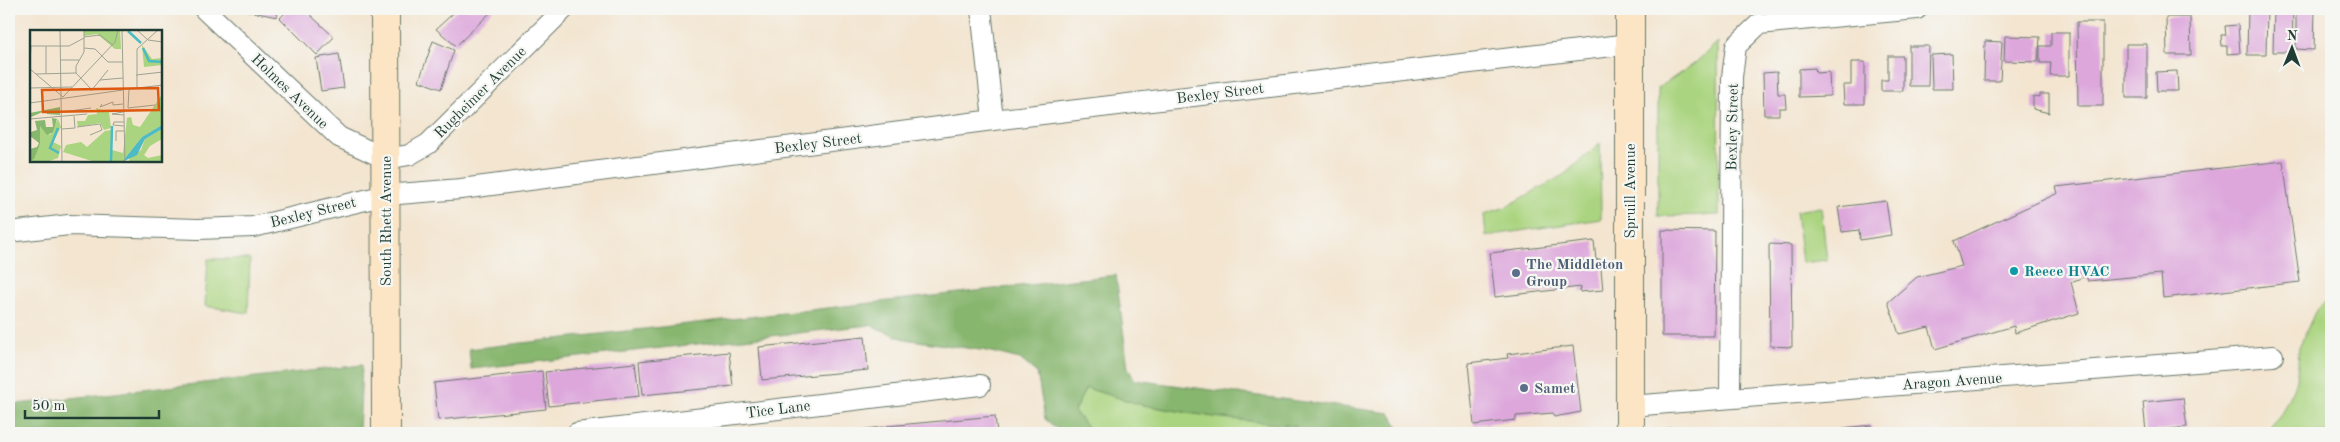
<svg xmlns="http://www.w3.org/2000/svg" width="2340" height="442" font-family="'Old Standard TT',serif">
<rect width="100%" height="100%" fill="#f6f6f2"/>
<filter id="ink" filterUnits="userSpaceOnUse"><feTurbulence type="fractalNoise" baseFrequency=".02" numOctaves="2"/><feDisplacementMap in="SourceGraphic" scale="10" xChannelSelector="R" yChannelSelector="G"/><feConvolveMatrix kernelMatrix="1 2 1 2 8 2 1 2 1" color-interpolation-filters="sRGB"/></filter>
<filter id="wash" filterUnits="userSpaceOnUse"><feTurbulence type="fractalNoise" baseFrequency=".0096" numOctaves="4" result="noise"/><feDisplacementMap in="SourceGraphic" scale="20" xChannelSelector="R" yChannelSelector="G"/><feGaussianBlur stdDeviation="1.12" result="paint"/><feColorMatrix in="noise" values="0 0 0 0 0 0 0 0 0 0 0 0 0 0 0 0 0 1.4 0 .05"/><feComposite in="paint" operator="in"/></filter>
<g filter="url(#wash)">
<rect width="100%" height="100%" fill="#f3e5d0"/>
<!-- green -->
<path fill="#aad47f" stroke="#64885a" d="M1718,42L1719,215L1658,216V88L1694,64Z
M1600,143L1601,219L1486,236L1484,214L1506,207L1565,174Z
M1821,207L1827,260L1802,263L1796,211Z
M208,259H250L248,313L205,306Z
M2331,296V433H2265L2280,416L2297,380L2299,347L2315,312Z
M1086,388L1142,405L1214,417L1296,426L1303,433H1092L1074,411Z"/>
<!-- forest -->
<path fill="#87b66e" stroke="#537a51" d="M1116,275L1128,368L1135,380L1390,413L1402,433H1303L1296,426L1214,417L1142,405L1086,388L1074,411L1092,433H1062L1045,419L1037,373L1020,359L987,351L904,339L870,325L471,369L469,349Z
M362,365L359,433H9V405Z"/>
<g id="blocks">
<!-- building -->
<path fill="#dda7dc" d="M238,9H278L277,17Z
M289,9H304L334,37L317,55L280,18Z
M458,9H494L456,46L436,29Z
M2248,9H2267L2266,55H2247Z
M2274,9H2293L2292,52H2273Z
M2296,9H2315L2314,50L2296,49Z
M2166,17H2190L2191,55H2167Z
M2077,22H2103V106H2078Z
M2238,25L2240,53L2227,54V46H2222L2221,35H2226L2225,26Z
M2051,32H2069V76H2050L2051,63H2040V46H2051Z
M2005,36L2040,37L2038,62L2004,61Z
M433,41L454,50L441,89L419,81Z
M1985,41L2002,42L2000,81H1984Z
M2126,44H2147V98H2126Z
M1909,46H1929L1928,86H1909Z
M339,54L344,88L321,91L316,58Z
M1952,54L1953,89H1932L1931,55Z
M1888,56H1903V91H1881V80H1888Z
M1851,62H1865V104H1844L1843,85H1851Z
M1815,68L1816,73L1829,72L1830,96L1799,97V69Z
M2177,71L2178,91H2157L2156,72Z
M1777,72L1778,94H1785L1786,108H1779V115H1764L1763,73Z
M2040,94H2049V113L2033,109V96L2040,97Z
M2283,161L2300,282L2163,298L2161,274L2088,281L2086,276L2071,282L2079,313L2015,333L2014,326L1935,349L1929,327L1899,334L1888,302L1917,277L1962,266L1954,241L2058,193L2056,187Z
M1886,201L1891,235L1860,240L1859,230L1842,232L1838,207Z
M1662,230L1715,231L1714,336H1662Z
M1594,241L1596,260L1600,259L1603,290L1580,292L1581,287L1495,297L1490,253Z
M1769,244L1791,245L1792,347L1770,346Z
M865,336L868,370L762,380L759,347Z
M1573,346L1581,412L1554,417L1553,413L1516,416V420L1474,425L1468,363L1508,358L1507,354Z
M729,352L733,386L642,395L639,361Z
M635,363L639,396L549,406L545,372Z
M542,371L546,409L438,420L434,383Z
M2183,398L2187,427L2146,432L2143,402Z
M995,416L997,433H888L887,426Z
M1872,425L1873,433H1844L1843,428Z
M884,427V433H840V432Z
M1668,428L1705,432V433H1668Z"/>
</g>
</g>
<g filter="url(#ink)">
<use href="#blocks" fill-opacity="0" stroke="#69786b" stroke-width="1"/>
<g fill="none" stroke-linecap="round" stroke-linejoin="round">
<defs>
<path id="street" d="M204,9L339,137L386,159L409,155L428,144L564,9
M981,9L993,120
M9,232L69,225L198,229L253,227L386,195L461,189L993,120L1629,44
M1730,398L1732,77L1736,46L1759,24L1917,9
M1630,406L2273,356
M577,433L980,385"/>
<path id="secondary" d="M385,9L386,433
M1630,9V433"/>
</defs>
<!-- street casing -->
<use href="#street" stroke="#69786b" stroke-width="22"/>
<!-- secondary casing -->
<use href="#secondary" stroke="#69786b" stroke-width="30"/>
<!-- street -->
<use href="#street" stroke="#fff" stroke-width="20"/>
<!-- secondary -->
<use href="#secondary" stroke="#fce5c4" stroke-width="28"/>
</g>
</g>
<!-- markers -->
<circle fill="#0f9aa8" stroke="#f6f6f2" stroke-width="2" cx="2014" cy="271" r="5"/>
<g fill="#5c6f8a" stroke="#f6f6f2" stroke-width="2">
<circle cx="1516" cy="273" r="5"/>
<circle cx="1524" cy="388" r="5"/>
</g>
<g text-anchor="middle" stroke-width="4.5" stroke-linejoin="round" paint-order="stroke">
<!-- street labels -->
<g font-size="15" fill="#1f3d34" stroke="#f6f6f2">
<text transform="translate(290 91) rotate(44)" y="5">Holmes Avenue</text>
<text transform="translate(480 92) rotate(-45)" y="5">Rugheimer Avenue</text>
<text transform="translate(1220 93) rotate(-7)" y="5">Bexley Street</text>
<text transform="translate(1732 127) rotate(-89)" y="5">Bexley Street</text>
<text transform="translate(818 143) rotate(-7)" y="5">Bexley Street</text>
<text transform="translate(1630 191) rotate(-90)" y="5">Spruill Avenue</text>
<text transform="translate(313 212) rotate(-14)" y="5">Bexley Street</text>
<text transform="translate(386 221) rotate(-90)" y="5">South Rhett Avenue</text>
<text transform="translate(1952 381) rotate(-4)" y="5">Aragon Avenue</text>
<text transform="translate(778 409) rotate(-7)" y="5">Tice Lane</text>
</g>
<!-- service labels -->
<g font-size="15" font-weight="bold" fill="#4e5e75" stroke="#f6f6f2" text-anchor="start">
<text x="1526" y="269">The Middleton<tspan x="1526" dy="17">Group</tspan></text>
<text x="1534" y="393">Samet</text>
</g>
<!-- culture labels -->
<g font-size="15" font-weight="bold" fill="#0d838f" stroke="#f6f6f2" text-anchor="start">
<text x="2024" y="276">Reece HVAC</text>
</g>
</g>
<!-- overview -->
<g transform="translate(30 30)">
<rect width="132" height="132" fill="#f3e5d0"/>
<path d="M54,0H90L91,19H85L67,4L54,6ZM112,15L122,29L132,28V35L114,37ZM131,66L132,95L112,107L92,132H65L33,122L36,115L51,112L57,117L75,101L82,100V120L93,123L97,88L101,87L103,95L110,97ZM66,78L79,82L81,98L74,100L70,93L48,97L47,91H55L58,85L67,84ZM28,89L31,97L23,112L31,116L28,128L17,132H0L10,114V96L20,105ZM132,99V109L120,116L114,125L118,128L132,125L131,132H100L99,129L111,120L115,109Z" fill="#aad47f"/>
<path d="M30,77V85L17,84L15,81L1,87L0,83ZM22,88L27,89L23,102L17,105L10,96V114L4,129L0,131V119L7,117L9,113L0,106L1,102L7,100L5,91L15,90L16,97H23Z" fill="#87b66e"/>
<path d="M132,95V99L115,109L107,125L92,132L112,107Z" fill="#4cbbc3"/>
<path fill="none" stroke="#4cbbc3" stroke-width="2.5" d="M98,1L111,13M113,18L119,31L133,32M28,98L20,118L29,123M81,132L82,96"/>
<path fill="none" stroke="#9ea292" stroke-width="1" d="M30,0L32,132M54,0V22L46,36V43L61,59M92,0L95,132M107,0L118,10L133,12M54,7L70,5L83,15M0,16H39L54,8M16,16V44M54,18L65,19L78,32H93M31,30H49M0,32L1,16M0,39L33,67L85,12L88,0M6,44L46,43M106,45L133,42M70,50L93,48M0,58L42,57M107,59V19L128,0M61,61L78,40M0,73L93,60M72,74L70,77L83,72V75L93,74M98,78L99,59L133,55M98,78L125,75M33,82L61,78M93,82L82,84L94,85M0,89L57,84M94,92H84L83,95L94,96M47,97L70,94L72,100L60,105M32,99L45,98L44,86M86,111V101H94"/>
<path fill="#de580e" fill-opacity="0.15" stroke="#de580e" stroke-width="2.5" d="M128,58L129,80L13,82L12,60Z"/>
<rect width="132" height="132" fill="none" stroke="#1f3d34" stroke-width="2.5"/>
</g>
<!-- margin -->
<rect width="2340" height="442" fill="none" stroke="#f6f6f2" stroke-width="30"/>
<!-- north arrow -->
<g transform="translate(2292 48) rotate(1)" stroke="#f6f6f2" stroke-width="4" paint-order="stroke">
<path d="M0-4L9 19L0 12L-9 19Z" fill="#1f3d34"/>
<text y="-8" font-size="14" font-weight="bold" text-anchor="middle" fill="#1f3d34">N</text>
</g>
<!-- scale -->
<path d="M25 410v8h134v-8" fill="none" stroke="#1f3d34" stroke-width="2.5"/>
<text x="32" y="410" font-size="15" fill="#1f3d34" stroke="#f6f6f2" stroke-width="4" paint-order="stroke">50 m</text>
</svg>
